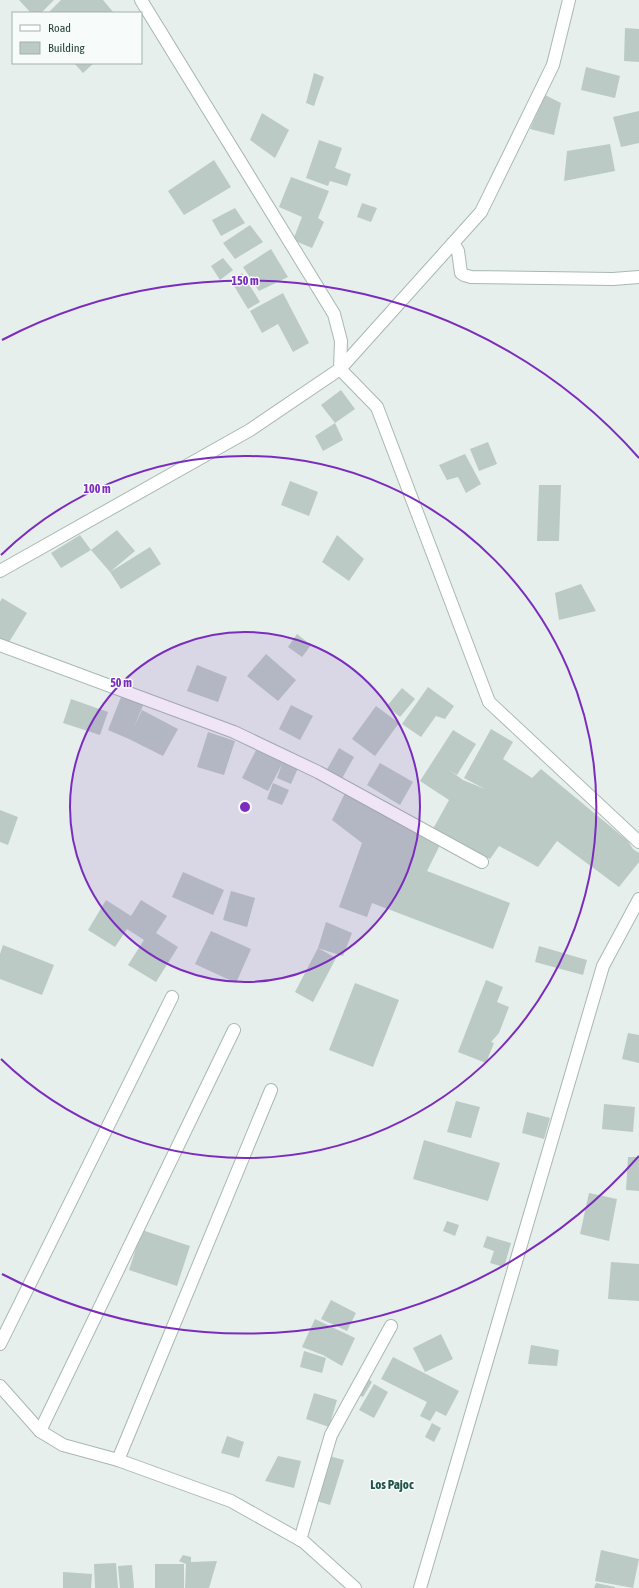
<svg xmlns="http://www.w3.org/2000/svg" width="639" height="1588" font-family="'Asap Condensed',sans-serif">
<rect width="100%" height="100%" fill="#e6efeb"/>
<!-- building -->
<path fill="#bbcac4" d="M19,0H54L41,13H31Z
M61,0H103L114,13H48Z
M625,28L639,29V62L624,61Z
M74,63H94L83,73Z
M586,67L620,76L615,98L581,90Z
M314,73L324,77L314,106L306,103Z
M545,95L561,103L554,135L530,129Z
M639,111V143L621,147L613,117Z
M262,113L289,130L275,158L250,140Z
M319,140L342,148L335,168L351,174L347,186L330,181L328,186L306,178Z
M610,144L615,171L564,181L567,151Z
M214,160L231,187L184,215L168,191Z
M291,177L329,191L318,218L324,222L312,248L293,240L302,217L279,207Z
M362,203L377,208L371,222L357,217Z
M235,208L245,223L221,236L212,220Z
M250,225L263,242L235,259L223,243Z
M271,249L288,277L259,291L243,267Z
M223,258L233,270L220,280L211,266Z
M242,273L260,302L248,309L231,281Z
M283,293L309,343L293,352L278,324L262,333L250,311Z
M341,390L355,409L335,423L321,405Z
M335,423L343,440L323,451L315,436Z
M488,442L497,464L479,471L470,449Z
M465,454L481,484L466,493L458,477L447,480L439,465Z
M290,481L318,492L309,516L281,505Z
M539,485H561L559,541H537Z
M117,530L135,551L110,572L91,550Z
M80,535L91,550L61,568L51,553Z
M337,535L364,559L349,581L322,562Z
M150,547L161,564L121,589L110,572Z
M581,584L596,611L559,620L555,593Z
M2,598L27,613L6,647L0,643V602Z
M297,634L311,645L302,657L288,647Z
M266,654L296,680L278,701L247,676Z
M197,665L227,677L218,702L187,691Z
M428,687L454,706L445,719L436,716L421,737L402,724Z
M402,688L415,699L400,717L387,706Z
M123,692L145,701L133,729L142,710L178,729L163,756L129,739L108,730Z
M71,699L108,712L100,735L63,723Z
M291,705L313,716L300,740L279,729Z
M376,706L399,723L375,756L352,739Z
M491,729L513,742L503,759L532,778L541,769L628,841L633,849L639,853V862L619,887L557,841L538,867L499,846L490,859L433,829L449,800L420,781L453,730L476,744L457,775L449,770L463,780L485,789L464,778Z
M208,732L235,741L224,775L197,767Z
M257,748L298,768L291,784L277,778L282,764L268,791L242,778Z
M339,748L354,757L340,782L325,773Z
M380,763L413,782L400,805L367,785Z
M273,783L289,790L282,805L267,799Z
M346,791L441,843L427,871L510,903L493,949L372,903L367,917L339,907L362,843L332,820Z
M0,810L18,817L8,845L0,842Z
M183,872L224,890L213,915L172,897Z
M231,891L255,898L247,927L223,920Z
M106,900L131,916L141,900L167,916L156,933L178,947L156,982L128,965L144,940L127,929L115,947L88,930Z
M326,922L352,933L343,956L318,948Z
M211,931L251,949L236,983L195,964Z
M3,945L54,965L42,995L0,979V954Z
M539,946L587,960L583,975L535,962Z
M318,948L336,958L313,1002L295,992Z
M486,980L503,987L497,1002L509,1007L499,1033L491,1042L494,1043L486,1063L458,1052Z
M355,983L399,1000L373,1067L329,1050Z
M628,1033L639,1035V1063L622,1059Z
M456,1101L480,1107L471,1138L447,1132Z
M604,1104L635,1107L633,1132L602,1129Z
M527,1112L550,1118L544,1139L522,1133Z
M424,1140L500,1163L488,1201L413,1179Z
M628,1157H639V1191L626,1190Z
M589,1193L617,1199L609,1241L580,1234Z
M447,1221L459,1225L455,1236L443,1231Z
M142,1230L190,1246L177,1286L129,1270Z
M487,1236L511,1243L504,1267L490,1263L494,1251L483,1247Z
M611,1262L639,1264V1301L608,1299Z
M331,1300L356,1313L347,1331L321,1319Z
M315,1319L355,1338L342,1366L323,1355L302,1347Z
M441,1334L453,1359L425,1372L413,1348Z
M531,1345L559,1350L557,1366L528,1364Z
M304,1351L326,1358L322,1373L300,1367Z
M393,1357L459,1391L446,1416L436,1411L430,1421L420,1416L427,1402L381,1379Z
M366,1376L372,1382L363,1397L353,1392Z
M374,1384L388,1392L374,1418L359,1410Z
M314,1393L337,1400L329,1427L306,1419Z
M432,1423L441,1428L434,1442L425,1437Z
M227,1436L244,1442L239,1458L221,1453Z
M318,1453L344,1460L330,1505L307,1498Z
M278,1456L301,1461L294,1488L265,1481Z
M601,1550L639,1559L633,1588L595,1581Z
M183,1555L191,1557V1562L217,1561L209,1588H185L186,1564L179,1561Z
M116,1563L118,1588H95L94,1564Z
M155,1564H184V1588H155Z
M132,1565L134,1588H120L118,1566Z
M63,1572L92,1574L91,1588H63Z
M596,1583L615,1587V1588H594Z"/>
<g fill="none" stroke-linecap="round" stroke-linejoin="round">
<defs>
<path id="minor" d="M569,0L553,65L481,212L340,369L377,407L489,702L639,842
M453,243L458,251L461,273L464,275L471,277L613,279L639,277
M0,645L234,732L318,772L482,862
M0,1344L172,997
M40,1431L234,1030
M118,1460L271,1090
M300,1540L331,1435L391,1326
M420,1588L603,966L639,899"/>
<path id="tertiary" d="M0,571L250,430L340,369L341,341L334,314L141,0
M0,1386L40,1431L63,1445L118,1460L231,1501L304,1542L355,1588"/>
</defs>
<!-- minor casing -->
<use href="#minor" stroke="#a8b8b2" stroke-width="14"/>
<!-- tertiary casing -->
<use href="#tertiary" stroke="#a8b8b2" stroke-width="14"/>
<!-- minor -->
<use href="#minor" stroke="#fff" stroke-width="12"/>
<!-- tertiary -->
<use href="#tertiary" stroke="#fff" stroke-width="12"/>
</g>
<!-- distance rings -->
<circle cx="245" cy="807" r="175" fill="#7b2cbf" fill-opacity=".12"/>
<g fill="none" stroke="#7b2cbf" stroke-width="2">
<circle cx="245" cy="807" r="175"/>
<path d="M1 555A351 351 0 1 1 1 1059"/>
<path d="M639 1156A526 526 0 0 1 2 1274M2 340A526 526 0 0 1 639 458"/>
</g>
<g text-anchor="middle" stroke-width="3" stroke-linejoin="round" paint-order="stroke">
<!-- quarter labels -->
<g font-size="13" font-weight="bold" fill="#1f5548" stroke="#f7fbf9">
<text x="392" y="1489">Los Pajoc</text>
</g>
</g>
<circle cx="245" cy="807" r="6" fill="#7b2cbf" stroke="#f7fbf9" stroke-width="2"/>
<g font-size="12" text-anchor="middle" font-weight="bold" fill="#7b2cbf" stroke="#f7fbf9" stroke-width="3" stroke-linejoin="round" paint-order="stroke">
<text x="245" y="285">150 m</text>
<text x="97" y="493">100 m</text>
<text x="121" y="687">50 m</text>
</g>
<!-- legend -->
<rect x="12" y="12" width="130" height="52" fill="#f7fbf9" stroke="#a3b1ad"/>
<rect x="20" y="25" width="20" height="6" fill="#ffffff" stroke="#a3b1ad"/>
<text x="48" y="32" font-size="12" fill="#24423a">Road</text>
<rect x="20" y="42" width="20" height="12" fill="#bbcac4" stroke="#a3b1ad"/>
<text x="48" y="52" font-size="12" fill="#24423a">Building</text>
</svg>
